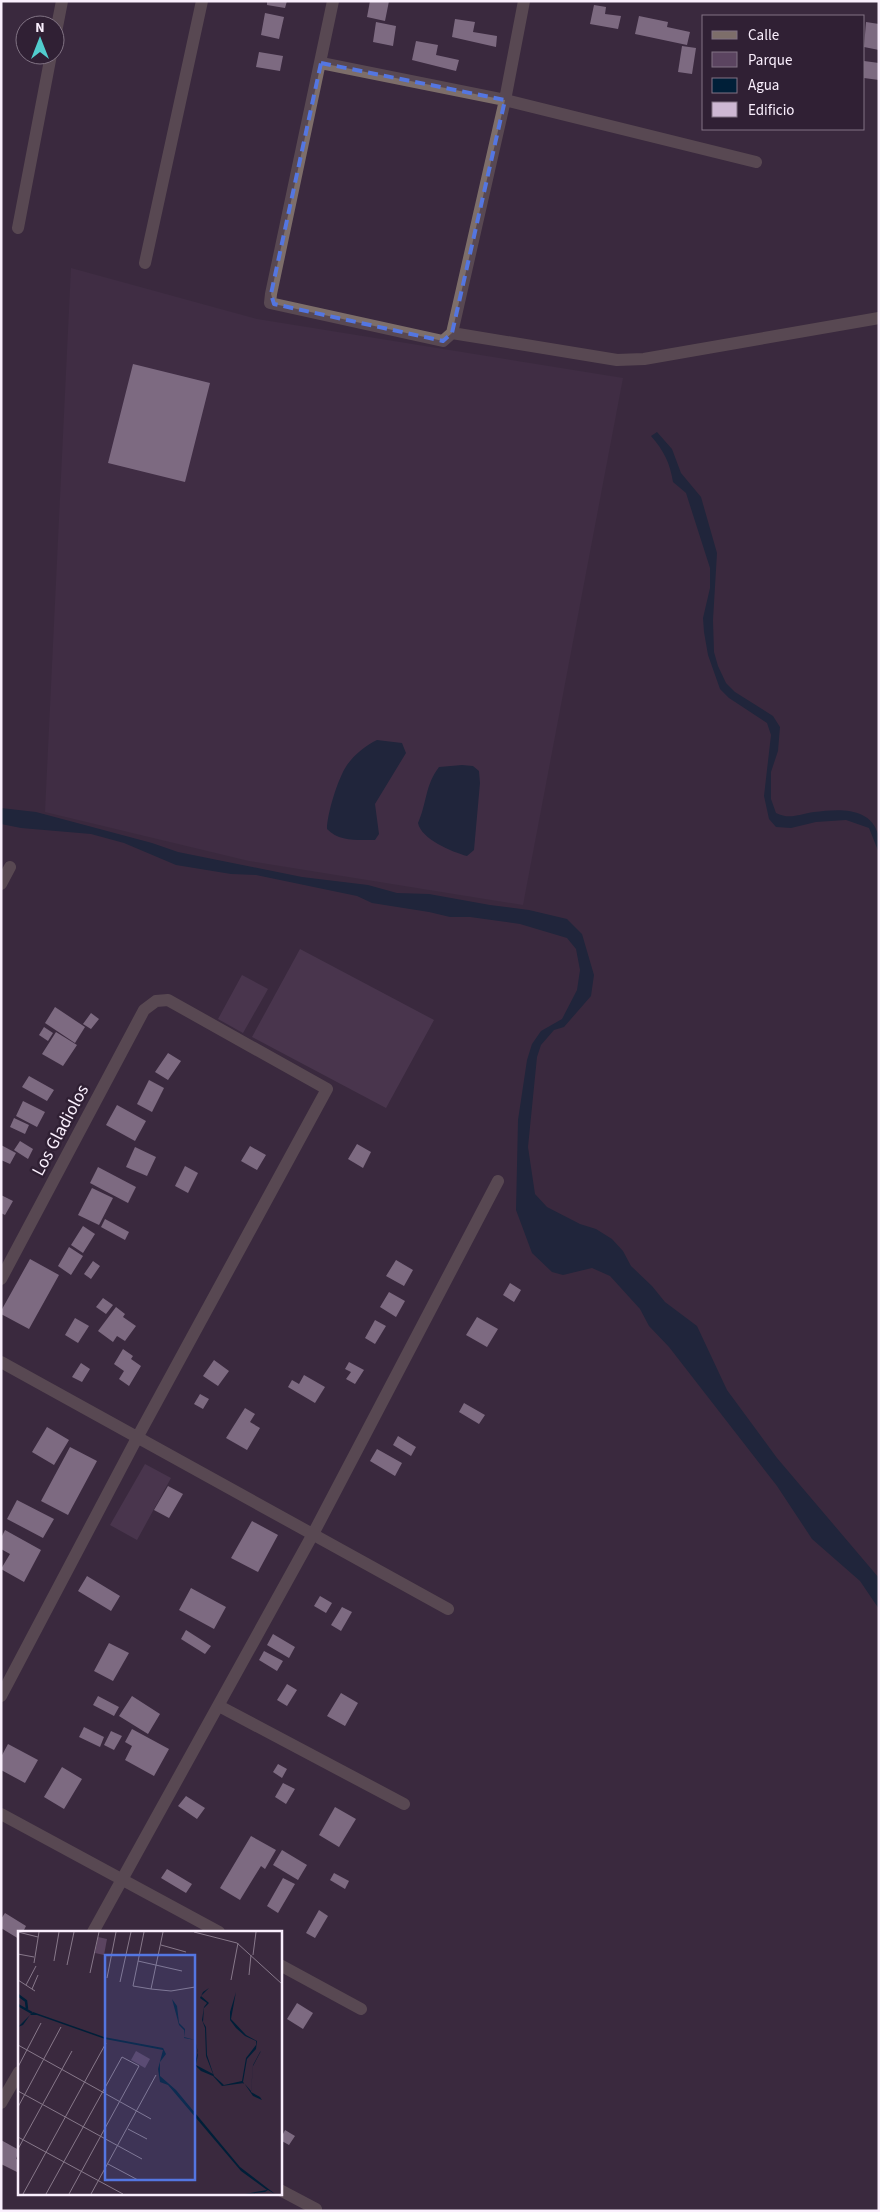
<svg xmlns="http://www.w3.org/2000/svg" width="880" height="2212" font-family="'Source Sans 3',sans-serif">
<rect width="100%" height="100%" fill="#3a293e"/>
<!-- built -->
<path fill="#47324c" d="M71,268L257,319L623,378L523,905L249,861L45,812Z"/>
<!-- green -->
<path fill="#5b4460" d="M300,949L434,1020L386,1108L252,1037Z
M242,975L268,989L243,1033L218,1019Z
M145,1464L171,1478L137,1540L110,1525Z"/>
<!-- water -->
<path fill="#001f38" d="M657,432L672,449L681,473L701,497L717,553L713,620L714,652L718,666L726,683L735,692L773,716L780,727L778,751L771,772V799L776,813C790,820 799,814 814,812C837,809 870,806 878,834C880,839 879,847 879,853L869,828L846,820L816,822L791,828L776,827L769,819L764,796L771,735L767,723L729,698L720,689L708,655L704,632L703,618L710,588V568L686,493L673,482C670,463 664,451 651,436Z
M377,740L402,743L406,753L375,804L379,834L375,840C359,840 339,842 327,829C327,814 338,778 347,765C354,755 366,745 377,740Z
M462,765L473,766L479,771L480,783L474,850L467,856C452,852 421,839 418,823C427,803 425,785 439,767Z
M1,808L36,812L152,843L178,852L302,877L368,885L397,893L429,894L490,905L529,910L567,919L582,934L594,975L591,996L564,1027L554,1030L541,1045L537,1057L528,1147L535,1194L547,1207L580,1224L596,1229L612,1239L623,1251L631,1266L652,1286L665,1302L697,1326L727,1390L777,1458L879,1578V1609L860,1581L812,1539L777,1486L669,1347L649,1326L640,1309L610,1276L592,1268L563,1275L552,1272L532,1253L516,1210L518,1120L527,1060L532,1044L541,1031L562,1019L577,990L580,970L576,949L567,938L520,924L470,917H450L429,912L372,903L357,896L256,875L231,874L176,865L124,843L91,834L21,828L1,824Z"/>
<!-- building -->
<path fill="#ceb8d3" d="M267,1H287L285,8L267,5Z
M370,1H389L385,21L367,17Z
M594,5L606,7L605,14L621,16L618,29L590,24Z
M265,13L284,17L279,39L261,35Z
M639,16L668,22L667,27L690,32L687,45L635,34Z
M455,19L475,22L473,32L497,36L496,47L452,37Z
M376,22L396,26L393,46L373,42Z
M866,22L879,24V50L864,47Z
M416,41L438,45L436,55L459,60L456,71L412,60Z
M682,46L696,48L692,74L678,72Z
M259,52L283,56L280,71L256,67Z
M864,61L879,63V80L864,78Z
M133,364L210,383L185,482L108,463Z
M55,1007L85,1027L75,1043L45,1023Z
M91,1013L99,1019L91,1029L83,1024Z
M44,1027L53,1033L48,1041L39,1035Z
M56,1032L77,1045L63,1066L42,1054Z
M168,1053L181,1061L168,1080L155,1072Z
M29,1076L54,1090L47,1101L22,1087Z
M149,1080L164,1088L152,1112L137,1104Z
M23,1101L45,1112L37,1127L16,1116Z
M117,1105L146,1121L135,1141L106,1125Z
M14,1118L29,1125L25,1134L10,1127Z
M20,1141L33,1149L28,1159L14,1150Z
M357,1144L371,1152L363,1168L348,1159Z
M1,1145L16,1153L10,1164L1,1160Z
M250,1146L266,1155L257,1170L241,1161Z
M135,1147L156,1157L147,1176L126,1167Z
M185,1166L198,1173L188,1193L175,1186Z
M98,1167L136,1187L128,1203L90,1183Z
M92,1188L113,1198L99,1225L78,1215Z
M1,1195L13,1201L5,1215L1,1213Z
M105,1219L129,1232L125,1240L101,1227Z
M83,1226L95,1234L83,1253L71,1245Z
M69,1247L83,1256L71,1275L58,1266Z
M30,1259L59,1275L29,1329L1,1314V1311Z
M396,1260L413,1270L404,1286L386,1276Z
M93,1261L100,1266L91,1279L84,1274Z
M510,1283L521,1290L514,1302L503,1295Z
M389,1292L405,1301L396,1317L380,1307Z
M103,1298L113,1305L106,1314L96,1307Z
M116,1307L125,1314L123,1317L136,1326L125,1341L117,1336L113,1342L98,1331Z
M477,1317L498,1329L487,1347L466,1335Z
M75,1318L89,1326L78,1343L65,1335Z
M375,1320L386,1326L375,1344L365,1338Z
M123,1349L133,1356L131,1359L141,1366L129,1386L119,1379L124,1371L114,1364Z
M214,1360L229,1371L218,1386L203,1376Z
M349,1362L364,1370L355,1384L346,1379L351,1372L345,1369Z
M81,1363L90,1369L82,1382L72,1377Z
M304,1375L325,1387L315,1403L288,1387L292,1380L299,1384Z
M200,1394L209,1399L203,1409L194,1404Z
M464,1403L485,1415L479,1424L459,1412Z
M245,1408L255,1414L250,1422L260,1428L247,1450L226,1438Z
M47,1427L69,1440L54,1465L32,1452Z
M398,1436L416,1447L411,1456L393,1445Z
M70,1447L97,1461L68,1515L41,1501Z
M377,1449L402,1463L395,1476L370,1461Z
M168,1486L183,1494L169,1518L154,1510Z
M17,1500L54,1519L43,1538L7,1519Z
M252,1521L278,1535L258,1572L231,1558Z
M5,1530L41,1550L24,1582L1,1569L10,1554L1,1549V1538Z
M87,1576L120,1596L111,1611L78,1591Z
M191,1588L226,1607L214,1629L179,1610Z
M320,1596L332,1603L326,1613L314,1606Z
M342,1607L352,1612L341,1631L331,1625Z
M186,1630L211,1646L205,1654L181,1639Z
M273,1634L295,1647L289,1658L267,1645Z
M109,1643L129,1653L113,1681L94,1671Z
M264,1651L283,1661L277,1671L259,1660Z
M287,1684L297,1690L287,1706L277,1700Z
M341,1693L358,1703L345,1726L327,1716Z
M98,1696L119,1707L114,1716L93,1705Z
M132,1696L160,1714L148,1734L119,1716Z
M84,1727L104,1737L100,1747L79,1737Z
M132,1729L169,1749L154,1776L125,1760L132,1746L125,1742Z
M111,1731L122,1736L114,1750L104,1745Z
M8,1744L38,1760L25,1783L1,1770V1757Z
M278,1764L287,1769L282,1778L273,1772Z
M62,1767L82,1779L64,1809L44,1797Z
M283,1783L295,1789L286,1804L275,1797Z
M186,1796L205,1808L197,1819L178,1806Z
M335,1807L356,1819L339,1847L319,1835Z
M251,1836L276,1850L265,1869L261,1866L240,1900L220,1888Z
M282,1850L307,1865L298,1880L273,1865Z
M167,1869L192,1884L186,1893L161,1878Z
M334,1873L349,1881L345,1889L330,1880Z
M283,1878L295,1884L278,1913L267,1906Z
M319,1910L328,1916L315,1938L306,1933Z
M5,1913L26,1926L23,1932H19V1939L1,1928V1919Z
M297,2003L313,2013L303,2029L287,2019Z
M285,2130L295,2136L289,2145L280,2140Z
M1,2140L19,2150L16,2159L19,2160V2173L1,2164Z"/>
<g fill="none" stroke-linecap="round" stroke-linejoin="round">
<!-- minor -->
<path stroke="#7d6e6a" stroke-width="12" d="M333,1L271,294L270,303L443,341L452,333L505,100L524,1
M55,37L62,1
M321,63L505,100L756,162
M18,228L51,55
M145,263L202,1
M452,333L617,360L644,359L879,318
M1,884L10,867
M1,1279L144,1010L156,1001L168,1000L327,1089L137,1438L1,1696
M1,1362L448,1609
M219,1706L404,1804
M1,1814L219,1932
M93,1932L313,1534L498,1181
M280,1965L361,2009
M1,2103L19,2072
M280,2190L316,2209"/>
</g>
<!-- marked area -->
<path d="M0 0H880V2212H0ZM321,63L505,100L452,333L443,341L274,304L271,294Z" fill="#3a293e" fill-opacity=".55" fill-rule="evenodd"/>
<path fill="none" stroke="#5476e1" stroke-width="4" stroke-dasharray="10 6" stroke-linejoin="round" d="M321,63L505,100L452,333L443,341L274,304L271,294Z"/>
<g text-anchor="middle" stroke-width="5" stroke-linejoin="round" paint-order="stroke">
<!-- street labels -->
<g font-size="18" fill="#faeffd" stroke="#302034">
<text transform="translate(60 1130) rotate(-62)" y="6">Los Gladiolos</text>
</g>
</g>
<!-- overview -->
<g transform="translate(18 1931)">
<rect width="264" height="264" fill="#3a293e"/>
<path d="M80,6L89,8L86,24L77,22ZM118,120L132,128L127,137L113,129Z" fill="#5b4460"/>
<path d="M191,57L183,65L191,72L186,77L185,91L188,96L189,124L196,145L206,154L224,150L228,127L238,114V110L227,105L218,97L212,89V81L218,61L213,88L228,104L239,110L238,118L229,128L225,151L233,160L235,134L242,121L243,120L235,135L233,161L242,166L244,169L235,165L226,152L204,155L195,145L183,140L177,134V131L180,121L177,109L166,107V99L161,94L154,68L159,75L161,92L167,98L166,106L177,109L180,123L178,134L195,143L188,125L187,97L184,89L186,76L189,72L182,67L185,61ZM15,81L86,106L145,117L148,123L142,131V145L158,159L222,236L257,263L250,259L247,261L227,263L249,259L223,240L150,154L142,151L140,138L145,119L87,108L19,84H12L5,94L0,96Z" fill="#001f38"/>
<path fill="none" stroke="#001f38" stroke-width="2.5" d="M0,64L8,70L9,78M0,74L14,82"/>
<path fill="none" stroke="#87788a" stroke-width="1" d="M0,1L20,6M126,1L115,55L133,58L145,1M176,1L219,12L264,53M143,14L168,21M0,23L16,26M235,24L238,1M36,30L41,1M120,30L164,40M16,32L21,1M49,34L56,1M72,42L81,1M231,44L233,24M89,47L98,1M0,49L17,60M213,49L220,12M102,51L113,1M8,54L18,35M14,58L20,44M133,58L153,60L177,56M0,114L133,188M0,136L23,92M0,160L124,228M0,176L43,96M110,198L129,208M0,206L105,263M0,218L54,120M90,233L120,249M5,263L88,112M28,263L104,126L121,135L51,263M73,263L138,144"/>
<path fill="#5476e1" fill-opacity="0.15" stroke="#5476e1" stroke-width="2.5" d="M87,24H177V249H87Z"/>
<rect width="264" height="264" fill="none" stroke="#faeffd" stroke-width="2.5"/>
</g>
<!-- border -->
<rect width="880" height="2212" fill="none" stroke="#faeffd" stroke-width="5"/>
<!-- legend -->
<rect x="702" y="15" width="162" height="115" fill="#302034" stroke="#817384"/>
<rect x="712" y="31" width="25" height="8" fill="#7d6e6a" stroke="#817384"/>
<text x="748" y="40" font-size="15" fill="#faeffd">Calle</text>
<rect x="712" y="52" width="25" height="15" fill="#5b4460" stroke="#817384"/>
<text x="748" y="65" font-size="15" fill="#faeffd">Parque</text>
<rect x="712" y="78" width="25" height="15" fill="#001f38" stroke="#817384"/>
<text x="748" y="90" font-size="15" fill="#faeffd">Agua</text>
<rect x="712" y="102" width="25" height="15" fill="#ceb8d3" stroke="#817384"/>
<text x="748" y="115" font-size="15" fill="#faeffd">Edificio</text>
<!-- north arrow -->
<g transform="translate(40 40)"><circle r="24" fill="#302034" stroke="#817384"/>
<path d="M0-4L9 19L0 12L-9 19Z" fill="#52cdce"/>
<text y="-8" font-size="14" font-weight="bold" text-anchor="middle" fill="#faeffd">N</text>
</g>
</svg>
